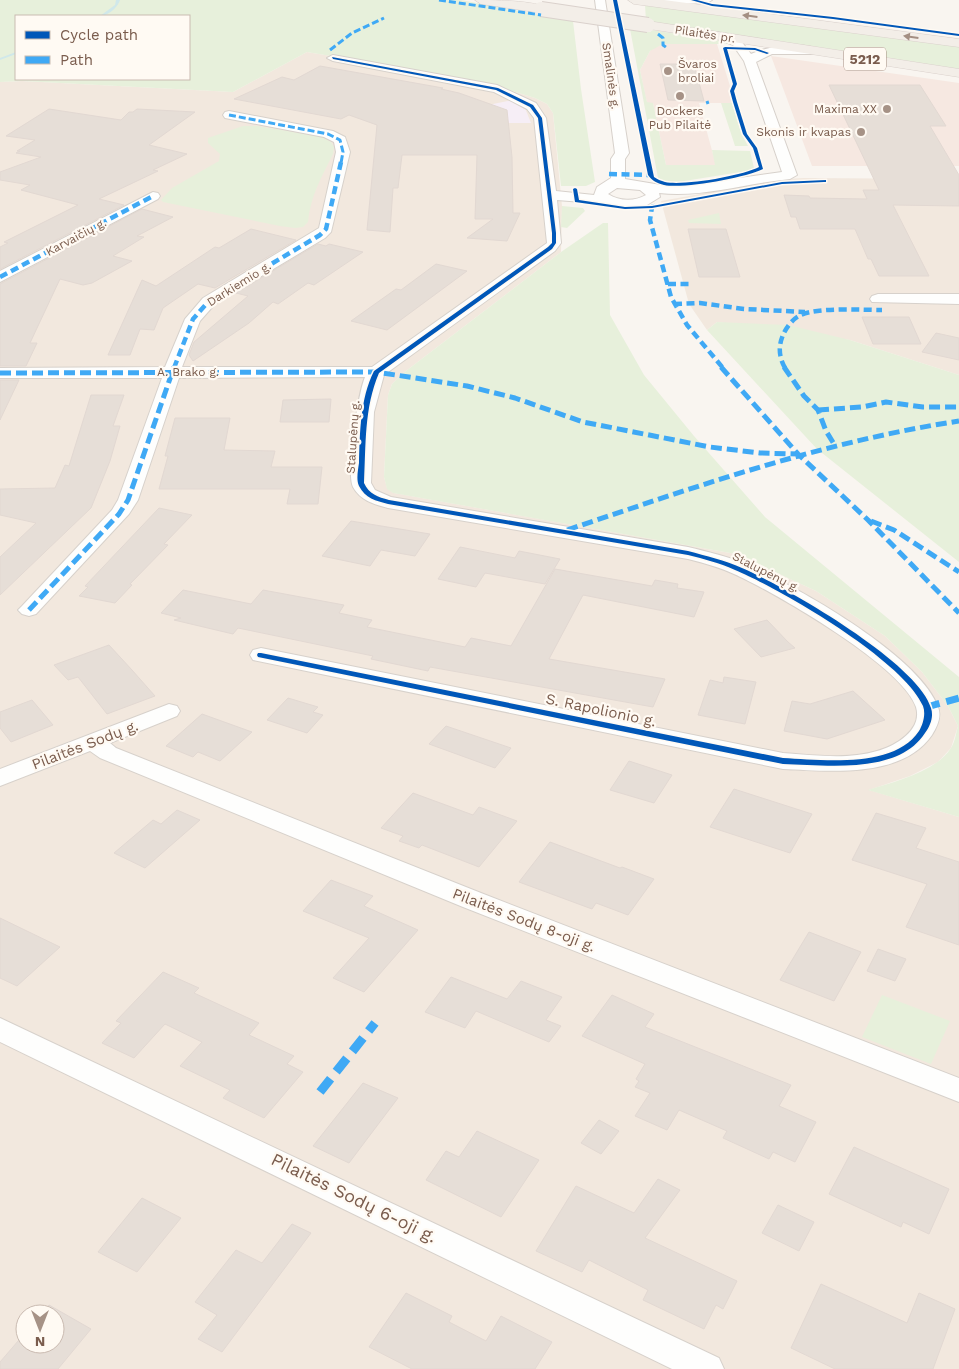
<svg xmlns="http://www.w3.org/2000/svg" width="959" height="1369" font-family="'Work Sans',sans-serif">
<rect width="100%" height="100%" fill="#f9f5f0"/>
<!-- residential -->
<path fill="#f2e8de" fill-rule="evenodd" d="M307,52L479,81L535,98L547,104L553,113L562,206L561,252L402,374L392,384L388,395L384,477L387,488L394,493L736,554L816,591L885,636L922,672L948,706L958,726L951,748L938,762L910,776L869,790L959,817V1369H0V82L22,81L233,92ZM25,1314H55V1344H25Z
M804,178L959,179V375L850,340L717,322L707,330L689,304L661,201L783,179Z"/>
<!-- commercial -->
<path fill="#f6e8e1" d="M673,43L717,44L730,86L728,91L732,103H699L716,165H666L653,103H647L640,70L650,51L656,46Z
M771,56L959,83V166H812Z"/>
<!-- education -->
<path fill="#f6eef6" d="M512,100L525,108L531,123H480L431,117Z"/>
<!-- green -->
<path fill="#e7f0db" fill-rule="evenodd" d="M0,0H461L573,21L581,89L595,182L586,186H561L553,113L547,104L535,98L479,81L307,52L233,92L22,81L0,82ZM16,16H189V79H16Z
M645,5L959,46V69L646,21Z
M630,29L650,32L652,30L722,41L732,44H663L650,51L640,70L647,102L653,103L666,165H715L712,150L750,151L754,168L747,171L678,182H667L658,178Z
M721,103H732L742,135L748,146H735Z
M243,126H257L322,137L331,142L334,147L333,154C322,176 310,197 308,222L303,227L295,228L280,226L163,202L161,200L172,188L219,161L220,154L208,143V138Z
M562,206L583,208L585,211L567,228L561,227Z
M719,213L721,224L689,223L688,220Z
M603,223H608L610,315L644,375L694,436L765,517L959,677V817L868,790C893,782 936,772 951,748C955,742 956,733 958,726L948,706L922,672L885,636L816,591L736,554L393,493L387,489L384,477L388,395L392,384L402,374L561,252Z
M717,322L788,325L850,340L959,375V562L817,449L707,330Z
M882,995L950,1021L931,1064L862,1037Z"/>
<g fill="none" stroke-linecap="round" stroke-linejoin="round">
<!-- stream -->
<path fill="#d0e8ea" fill-rule="evenodd" d="M116,0H120C118,7 108,16 100,16L115,5Z
M16,52V54L0,60V58Z"/>
</g>
<!-- building -->
<path fill="#e6ded7" stroke="#e2d8d2" d="M660,64H694L704,101L668,100Z
M320,66L443,88L441,89L459,93L507,110L512,157L513,213H520L507,241L467,238L493,219H475L477,155H402L398,188H393L390,232L367,230L377,125L349,115L341,119L234,99L282,77L294,80Z
M829,85H920L946,126H930L959,175V206L893,205L929,276H879L871,259H868L855,229H800L796,217H791L784,195L809,196L810,198L867,199L863,190H879Z
M49,109L121,120L129,112H133L137,109L195,112L149,145L187,154L153,170L158,171L99,199L124,205L0,269V247L8,243L4,242L78,205L21,190L30,185L0,180V172L41,157L16,153L20,151H17L35,140L6,136Z
M142,209L173,217L137,236L144,237L113,256L132,261L92,283L83,285L60,279L30,343H37L26,366H0V284Z
M251,229L296,240L215,288L198,284L163,308L154,330L140,329L130,355H108L142,280L156,286L215,247L219,248Z
M688,229H726L740,277H699Z
M318,244L326,246L329,244L363,252L314,285L308,283L278,304L273,302L249,323L193,361L189,355L194,342L248,296L236,293Z
M436,264L467,271L387,330L351,321L396,289L401,290Z
M862,317H909L921,344H873Z
M936,333L959,338V360L922,352Z
M0,380H19L0,420Z
M91,395H124L113,426H120L110,461L91,508L0,595V557L36,523L0,515V489L55,488L65,465L69,466Z
M331,399L329,422H280L283,400Z
M175,418H230L224,450L275,451L271,467H322L318,504H287L290,489H159L168,456H165Z
M159,508L192,515L164,544L168,545L130,584L132,585L115,603L79,596L88,587L85,586Z
M351,521L430,534L415,556L381,550L370,566L322,556Z
M460,547L515,558L519,551L560,559L545,584L485,573L476,587L438,579Z
M555,569L652,586L655,580L678,584L677,588L704,592L694,617L583,595L549,659L665,679L653,707L430,667L428,671L371,659L373,656L238,628L233,634L174,620L181,618L161,613L183,590L251,604L263,590L344,605L339,613L372,620L367,627L465,647L471,638L511,646Z
M767,620L788,642L795,648L761,657L734,629Z
M109,645L132,670L155,696L107,714L78,677L68,680L54,665Z
M724,677L756,682L745,724L698,715L710,680L723,683Z
M853,691L885,720L827,739L784,731L792,701L810,704Z
M288,698L318,707L313,712L323,715L307,733L267,720Z
M32,700L53,725L11,742L0,728V712Z
M202,714L252,732L220,761L198,752L193,757L166,746Z
M446,726L511,748L495,768L429,744Z
M629,761L672,775L654,803L610,790Z
M734,789L812,814L790,853L710,827Z
M413,793L473,815L479,807L517,821L479,867L422,845L419,848L399,841L403,836L381,828Z
M177,810L200,820L145,868L114,853L153,820L161,824Z
M876,813L926,828L916,848L959,862V945L906,927L927,884L852,860Z
M550,842L620,868L622,867L654,879L628,915L596,903L592,909L519,882Z
M331,880L373,896L364,906L418,930L364,992L333,978L369,938L303,911Z
M0,918L60,947L17,986L0,978Z
M809,932L861,952L834,1001L780,980Z
M878,949L906,959L895,981L867,971Z
M163,972L199,988L194,993L259,1023L249,1035L294,1056L287,1064L303,1072L264,1118L223,1098L230,1090L180,1066L202,1042L165,1024L134,1058L102,1043L121,1023L116,1021Z
M451,977L507,999L521,981L562,997L546,1020L561,1026L549,1042L476,1011L465,1028L425,1012Z
M612,995L654,1014L645,1027L791,1085L779,1106L816,1122L795,1162L773,1152L769,1159L723,1138L727,1131L679,1110L667,1130L635,1116L650,1093L635,1087L639,1081L636,1079L645,1064L582,1036Z
M363,1083L398,1098L349,1163L313,1146Z
M599,1120L619,1131L601,1154L581,1143Z
M477,1131L539,1160L501,1217L426,1180L446,1151L459,1157Z
M854,1147L949,1189L929,1234L903,1222L901,1227L829,1194Z
M658,1179L680,1190L645,1238L737,1281L723,1309L716,1305L704,1329L643,1300L648,1290L589,1260L582,1272L536,1251L576,1186L634,1213Z
M142,1198L181,1218L137,1272L98,1252Z
M778,1205L814,1222L799,1251L762,1233Z
M292,1224L311,1233L222,1352L198,1339L217,1315L195,1302L236,1250L262,1263Z
M821,1284L907,1323L919,1293L955,1309L933,1369H835L791,1348Z
M406,1293L452,1316L449,1322L486,1341L501,1316L552,1342L535,1369H412L369,1347Z
M49,1305L91,1329L58,1369H0V1362L25,1333V1344H55V1314H41Z"/>
<g fill="none" stroke-linecap="round" stroke-linejoin="round">
<defs>
<path id="street" d="M595,0H605L629,153L625,159V179L667,186H683L782,172L744,61L733,45L713,37L711,35L713,33L717,32L741,41L751,54C764,47 807,40 819,51L813,54H772L756,62L797,175L790,179C747,183 703,198 659,193L660,197L647,205L627,208L607,204L557,200L561,243L555,251L384,375L374,412L371,483L375,490L391,497L688,547C708,552 727,556 746,564C796,586 919,655 938,707C942,717 937,727 932,735C902,779 829,771 783,769L253,660L250,655L253,650L261,648L783,753C813,755 848,760 877,751C895,746 923,730 916,707C902,666 776,593 734,574C719,567 704,563 688,559L388,508C374,504 361,501 353,487C346,472 358,394 365,377L179,378L138,500L129,514L36,614L29,616L22,614L18,610L22,606L112,510L118,500L162,378H0V368L165,367L185,319L203,298L319,228L336,152L334,142L324,137L225,118L223,115L225,112L229,111L333,131L345,137L350,152L331,232L325,238L215,304L200,321L182,367H372L547,243L534,118L527,109L494,92L333,61L327,58L333,55L497,85L536,103L546,118L556,191L594,195L597,187L611,178V159L615,153ZM617,188L640,190L646,195C634,202 619,201 608,194Z
M644,0H712L707,3L648,5L644,4Z
M153,192L158,193L160,196L158,199L0,282V271Z
M878,294H959V304L872,302L870,299L872,296Z
M169,704L177,706L180,711L177,716L110,743L116,748L481,893L959,1078V1102L463,907L100,758L90,751L0,786V769Z
M0,1018L719,1358L724,1369H672L0,1042Z"/>
<path id="primary" d="M475,0C488,0 539,0 548,9L541,13L481,4Z
M628,0H664L959,39V47L634,4Z
M648,21L959,69V77L643,28L641,25Z"/>
</defs>
<!-- street casing -->
<use href="#street" stroke="#d7d1cb" stroke-width="2"/>
<!-- primary casing -->
<use href="#primary" stroke="#dad1cc" stroke-width="1"/>
<!-- street -->
<use href="#street" fill="#fefefd" fill-rule="evenodd"/>
<!-- primary -->
<use href="#primary" fill="#f3eee8" fill-rule="evenodd"/>
<defs>
<path id="primary-bridge" d="M541,9L648,25"/>
</defs>
<!-- primary-bridge casing -->
<use href="#primary-bridge" stroke="#dad1cc" stroke-width="16" stroke-linecap="butt"/>
<!-- primary-bridge -->
<use href="#primary-bridge" stroke="#f3eee8" stroke-width="14"/>
<!-- quiet-far4 -->
<path stroke="#3fa9f5" stroke-width="3" stroke-dasharray="7 3" stroke-linecap="butt" d="M439,0L541,15
M658,34L663,38V45L667,48
M330,50L352,33L384,18
M707,101L708,104
M229,115L328,134L340,140L343,152L341,163"/>
<!-- quiet-far3 -->
<path stroke="#3fa9f5" stroke-width="4.5" stroke-dasharray="8 4.5" stroke-linecap="butt" d="M609,174L650,175
M655,206L652,207L650,220L671,297L687,325L723,368
M0,277L153,196
M668,284H693
M674,304L700,303L744,309L805,312
M174,368L193,319L209,301L320,235L326,229L341,162
M785,368C779,357 778,347 783,335C786,328 793,318 801,315C818,307 861,310 882,310"/>
<!-- quiet-far2 -->
<path stroke="#3fa9f5" stroke-width="5" stroke-dasharray="11 5" stroke-linecap="butt" d="M721,367L798,454L868,520L959,613
M784,367L804,396L818,410L826,431L834,444
M0,373L376,372L467,386L515,398L583,422L710,447L760,453L798,454
M818,410L862,407L886,402L923,407H959
M871,521L894,530L959,572
M567,530C698,486 822,442 959,421
M29,610L119,514L128,500L174,367"/>
<!-- quiet-far1 -->
<path stroke="#3fa9f5" stroke-width="7" stroke-dasharray="13 7" stroke-linecap="butt" d="M927,707L959,698"/>
<!-- quiet -->
<path stroke="#3fa9f5" stroke-width="9" stroke-dasharray="17 9" stroke-linecap="butt" d="M320,1092L375,1023"/>
<defs>
<path id="cycleway" d="M613,0H617L654,177C657,179 661,181 665,182C683,186 742,176 759,167L753,148L743,134L733,102L730,91L733,84L723,48L725,47L755,48L769,53L767,54L755,50L727,49L737,84L734,91L737,102L747,134L757,148L763,169C744,178 684,189 664,185C657,183 652,181 648,175Z
M691,0H697L712,4L833,17L959,34V36L833,19L712,6Z
M332,57L498,88L533,105L542,118L556,233V243L552,249L379,373C364,408 366,445 364,483C369,494 378,497 389,500L688,551C706,556 725,560 742,568C786,587 918,663 931,708C934,717 930,726 925,733C898,775 826,765 783,764L258,657L257,655L258,653H261L783,758C822,760 894,769 919,731C923,724 926,714 923,706C904,661 781,589 735,570C720,563 704,559 688,555L388,504C376,501 365,498 359,486C356,480 358,470 359,463C360,432 360,399 374,371L548,247L552,243V233L538,118L530,107L496,90L333,59Z
M826,180V182H824L782,184L652,208L625,209L575,202L573,189L575,188L577,189L579,200L625,207L652,206L782,182Z"/>
</defs>
<!-- cycleway casing -->
<use href="#cycleway" stroke="#fffaf3" stroke-width="3"/>
<!-- cycleway -->
<use href="#cycleway" fill="#0057b8" fill-rule="evenodd"/>
</g>
<!-- one-way arrows -->
<defs><path id="oneway-solid" d="M-6-.8H1V-3.2L6.5 0L1 3.2V.8H-6Z" transform="scale(1.25)"/></defs>
<g fill="#a48f83">
<use href="#oneway-solid" transform="translate(750 16) rotate(-173)"/>
<use href="#oneway-solid" transform="translate(911 37) rotate(-172)"/>
</g>
<!-- markers -->
<g fill="#a69286" stroke="#fffaf3" stroke-width="2">
<circle cx="668" cy="71" r="5"/>
<circle cx="680" cy="96" r="5"/>
<circle cx="887" cy="109" r="5"/>
<circle cx="861" cy="132" r="5"/>
</g>
<g text-anchor="middle" stroke-width="4.5" stroke-linejoin="round" paint-order="stroke">
<!-- far-street labels -->
<g font-size="12" fill="#7a5c4d" stroke="#fffaf3">
<text transform="translate(705 34) rotate(9)" y="4">Pilaitės pr.</text>
<text transform="translate(611 76) rotate(82)" y="4">Smalinės g.</text>
<text transform="translate(76 237) rotate(-28)" y="4">Karvaičių g.</text>
<text transform="translate(239 284) rotate(-32)" y="4">Darkiemio g.</text>
<text x="188" y="376">A. Brako g.</text>
<text transform="translate(353 437) rotate(-86)" y="4">Stalupėnų g.</text>
<text transform="translate(766 572) rotate(27)" y="4">Stalupėnų g.</text>
</g>
<!-- far-poi labels -->
<g font-size="12" fill="#7a5c4d" stroke="#fffaf3" text-anchor="end">
<text x="678" y="68" text-anchor="start">Švaros<tspan x="678" dy="14">broliai</tspan></text>
<text x="877" y="113">Maxima XX</text>
<text x="680" y="115" text-anchor="middle">Dockers<tspan x="680" dy="14">Pub Pilaitė</tspan></text>
<text x="851" y="136">Skonis ir kvapas</text>
</g>
<!-- shield labels -->
<rect fill="#fffaf3" stroke="#a28b7f" stroke-width="1" x="844" y="47.5" width="42" height="23" rx="4"/>
<g font-size="14" font-weight="bold" fill="#7a5c4d">
<text x="865" y="64">5212</text>
</g>
<!-- street labels -->
<g font-size="15" fill="#7a5c4d" stroke="#fffaf3">
<text transform="translate(601 710) rotate(12)" y="5">S. Rapolionio g.</text>
<text transform="translate(85 745) rotate(-21)" y="5">Pilaitės Sodų g.</text>
<text transform="translate(524 920) rotate(21)" y="5">Pilaitės Sodų 8-oji g.</text>
</g>
<!-- near-street labels -->
<g font-size="18" fill="#7a5c4d" stroke="#fffaf3">
<text transform="translate(354 1198) rotate(26)" y="6">Pilaitės Sodų 6-oji g.</text>
</g>
</g>
<!-- legend -->
<rect x="15" y="15" width="175" height="65" fill="#fffaf3" stroke="#cabbb1"/>
<rect x="25" y="31" width="25" height="8" fill="#0057b8" stroke="#cabbb1"/>
<text x="60" y="40" font-size="15" fill="#7a5c4d">Cycle path</text>
<rect x="25" y="56" width="25" height="8" fill="#3fa9f5" stroke="#cabbb1"/>
<text x="60" y="65" font-size="15" fill="#7a5c4d">Path</text>
<!-- north arrow -->
<g transform="translate(40 1329) rotate(180)"><circle r="24" fill="#fffaf3" stroke="#cabbb1"/>
<path d="M0-4L9 19L0 12L-9 19Z" fill="#a69286"/>
<text y="-8" font-size="14" font-weight="bold" text-anchor="middle" fill="#7a5c4d">N</text>
</g>
</svg>
